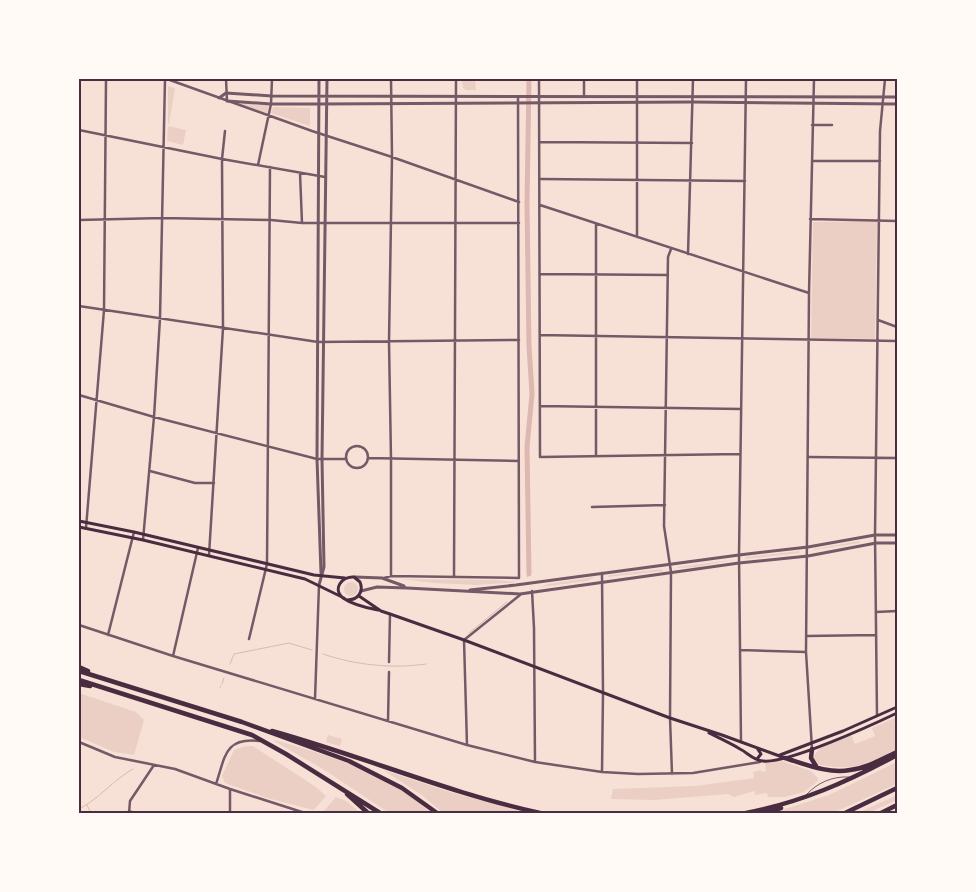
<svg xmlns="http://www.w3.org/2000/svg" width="976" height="892" font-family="Merriweather,serif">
<rect width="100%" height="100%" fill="#f7e1d7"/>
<!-- green -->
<path fill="#ebcfc5" d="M462,79H475L476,90H466L463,88Z
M168,86L175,88L169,124H168Z
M240,104L269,105L267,113Z
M273,107L310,108V126L271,113Z
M168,126L186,130L183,145L167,141Z
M877,221L875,339L811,338L813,222Z
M859,541L860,543L813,550L814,549Z
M799,551L800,553L745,559L746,557Z
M731,560H732L696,567L677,568L678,567Z
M662,569L663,571L608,577L609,575Z
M595,577L587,581L541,587L548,584Z
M402,579L494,580L519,582L477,585L434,583Z
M344 589a7 7 0 1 1 14 0a7 7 0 1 1-14 0Z
M79,693L136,712L144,720L134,755L114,752L79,737Z
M897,717V749C866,765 852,772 816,764L813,759C818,744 837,741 851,735L855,744L875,736L872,728Z
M328,735L342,739L340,746L326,742Z
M275,740C330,756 388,772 431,813H389L326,771L274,741Z
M245,746H253L316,787L326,796L314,810L267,798L225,783L222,776L234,750Z
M782,761L811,771L818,778V781L804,792L785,797H768L767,793L755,795L754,791L734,797L728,794L654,800L611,799L613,789L695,786L754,778L753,772L761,770L762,772L766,771L765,763Z
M897,762V784L833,813H772L829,795Z
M383,770L450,792L527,813H443L423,796Z
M897,795V800L868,813H858Z
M336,797L346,801L361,813H322Z"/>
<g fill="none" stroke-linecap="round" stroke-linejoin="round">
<!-- stream -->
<path stroke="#dcb8b0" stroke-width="1" d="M527,577L529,574
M469,633L507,602
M323,654C355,665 392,669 426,664
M230,664L234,654L289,643L312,650
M222,684L224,678
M220,688L221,686
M87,805L91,813
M79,809C99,799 113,780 133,769"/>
<!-- canal -->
<path stroke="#dcb8b0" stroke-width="5" d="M529,79L527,204L529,346L532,394L527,447L529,574"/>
<!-- service -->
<path stroke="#755966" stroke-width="1" d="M806,795C817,783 832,776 849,777"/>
<!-- minor -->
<path stroke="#755966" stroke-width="2.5" d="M167,79L312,131L392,157L519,202
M226,79L227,101
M539,79L540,457L740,454
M518,97L519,578
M584,97V79
M812,125H832
M79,130L222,159L325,177
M540,142L692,143
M812,161H880
M258,165L271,104L272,79
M300,173L302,223
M541,179L745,181
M540,205L809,293
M810,219L897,221
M79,220L162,218L271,220L302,223H519
M596,224V456
M637,237V79
M671,249L668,257L664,526L671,572L670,718L672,774
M688,254L693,79
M540,274L668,275
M79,306L318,342L519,340
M878,320L897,327
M540,335L897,341
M79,395L154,417L317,459H346
M541,406L741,409
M346 457a11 11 0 1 1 22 0a11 11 0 1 1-22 0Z
M809,457L897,458
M368,458L519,461
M150,471L195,483H214
M592,507L665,505
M86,528L104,310L106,79
M143,540L154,417L160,318L165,79
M209,555L223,328L222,159L225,131
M391,576V459L389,342L392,157L391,79
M454,577L456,79
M384,578L391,576L519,578
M532,591L534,628L535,762
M876,612L897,611
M79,625L173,656L467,745L535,762L602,772L638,774L693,773L760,762
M108,635L134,532
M807,636L876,635
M249,639L267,564L270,167
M740,650L806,652
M173,656L198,548
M389,662L390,614
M315,699L319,585
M877,716L875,535L880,131L885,79
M388,721L389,672
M79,742L115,757L175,769L230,789L305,813
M741,742L739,555L746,79
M467,745L464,640L520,595
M812,749L806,652L809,293L814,79
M602,772L603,693L602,573
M216,784C225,758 224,737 259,741
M129,811L134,813
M129,813L130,801L154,765
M230,813V789"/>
<!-- tertiary -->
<path stroke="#755966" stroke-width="3" d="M319,79L317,459L321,573
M219,98L226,93L272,96L897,97
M227,101L271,104H319L692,102L897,104
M355,577L382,578L404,586
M319,585L324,567L322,459L327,79
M470,590L516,585L739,555L808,547L875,535H897
M361,591L377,587L407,588L520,594L739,563L808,556L876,543H897"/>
<!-- secondary -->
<path stroke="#4a2c40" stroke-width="3" d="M79,521L134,532L314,575L345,578
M79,527L143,540L305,579L344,598
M359,596L381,611L390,614L464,640L670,718L722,735L785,758
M347,600C358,600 364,592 360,582L354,577C342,576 332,589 343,598C353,605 367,608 378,610
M709,733C719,738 730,743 740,749C748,753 753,760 763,761C787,764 872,725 897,713
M780,755L843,731L897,707
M757,759L761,754L757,748"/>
<!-- motorway -->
<path stroke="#4a2c40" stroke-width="4.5" d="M79,667L88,671
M79,671L242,722L349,761L402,788L437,813
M79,680L252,735L286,754L380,813
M79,684L90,686
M272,731C362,756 449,793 540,813
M812,749L811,758L816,766
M785,758C805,764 828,774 850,770C867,768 882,759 897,752
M347,794L368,813
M746,813C802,802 847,782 897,755
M764,813L781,808
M845,813L897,788
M881,813L897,805"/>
</g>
<!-- border -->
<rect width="976" height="892" fill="none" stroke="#fffaf5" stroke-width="160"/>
<rect x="80" y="80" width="816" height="732" fill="none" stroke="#4a2c40" stroke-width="2"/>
</svg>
